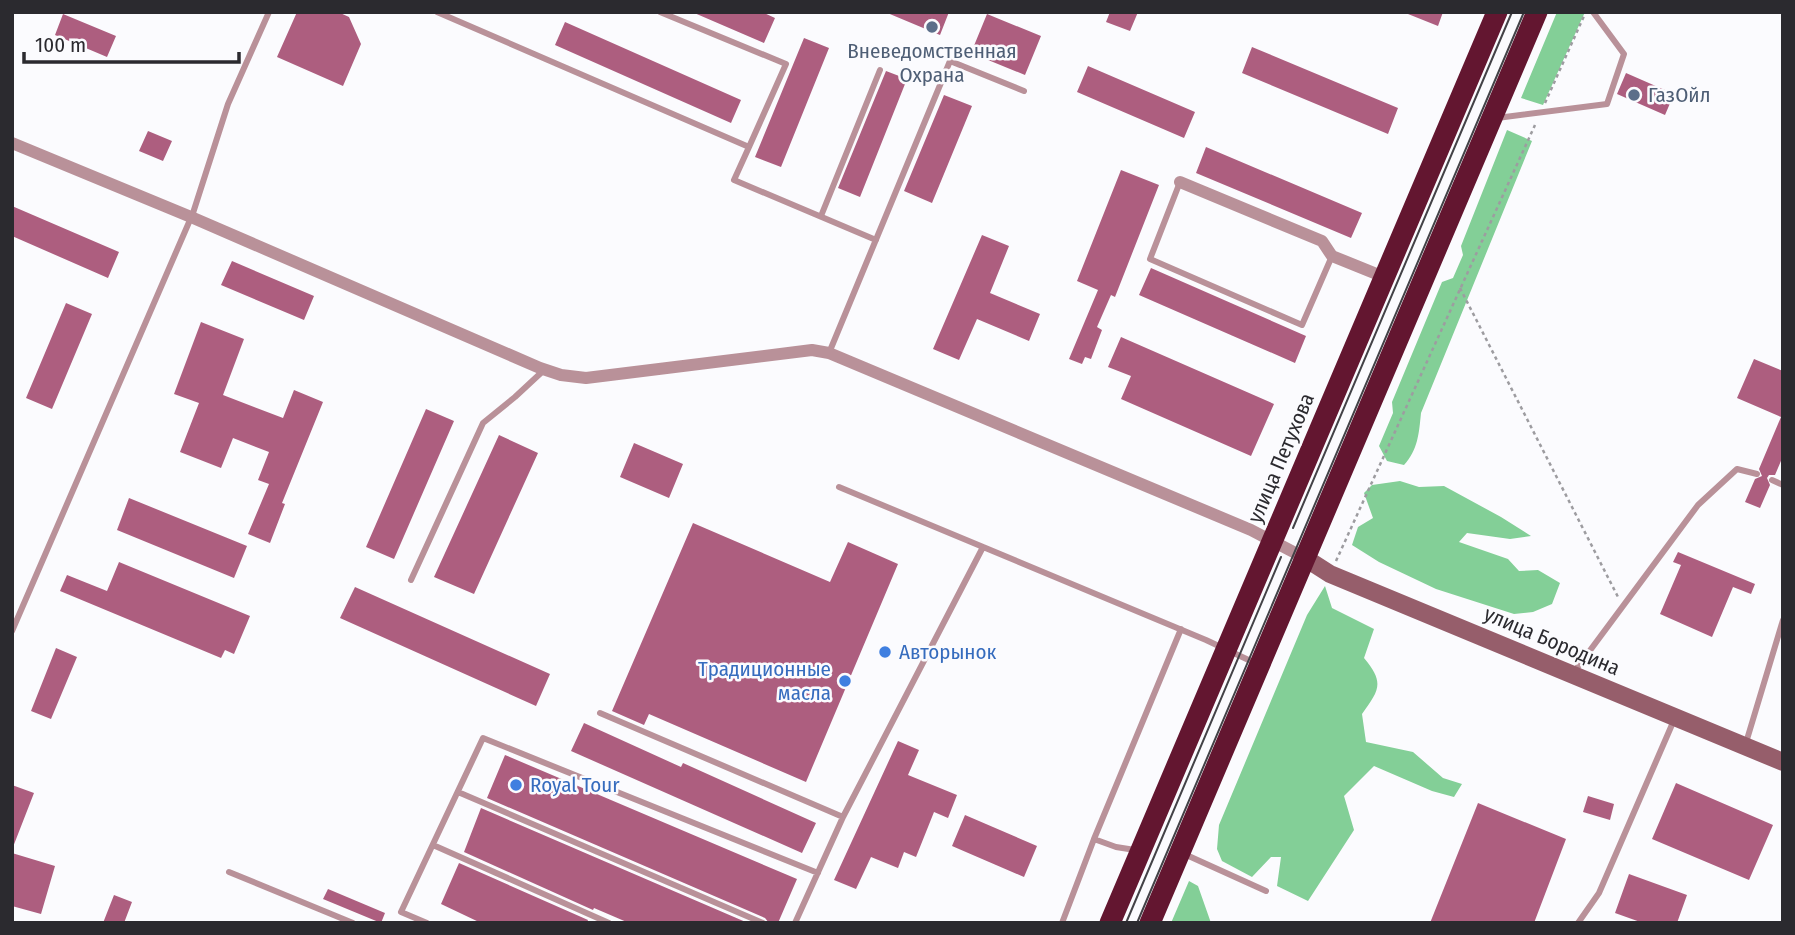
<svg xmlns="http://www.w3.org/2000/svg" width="1795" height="935" font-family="'Fira Sans Condensed',sans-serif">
<rect width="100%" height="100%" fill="#fbfbfe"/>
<!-- forest -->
<path fill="#83cf97" d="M1557,12H1585L1543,105L1521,98Z
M1507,130L1532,141L1421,413C1419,433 1418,450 1404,465L1387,461L1379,446L1393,413L1392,402L1442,282L1453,278L1463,255L1461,246Z
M1400,481L1419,487L1444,486L1501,517L1531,536L1510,539L1467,533L1459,542L1508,559L1519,571L1538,570L1560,583L1552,604L1533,612L1514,614L1436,589L1379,562L1352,545L1358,527L1373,518L1364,493L1372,485Z
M1325,586L1332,608L1374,629L1364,658C1385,683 1379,690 1362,714L1366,742L1413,752L1443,778L1462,784L1454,797L1432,791L1374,766L1344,796L1354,830L1308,901L1277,886L1281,857H1271L1252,877L1222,861L1217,849L1219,825L1307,615Z
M1189,881L1198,886L1211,923H1171Z"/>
<!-- building -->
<path fill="#ad5e7f" d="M297,12H338L349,17L361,44L343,86L277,57Z
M692,12H762L775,18L764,43Z
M885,12H949L940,35Z
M1110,12H1138L1130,31L1106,22Z
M1403,12H1443L1438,26Z
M63,14L116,36L107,57L55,35Z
M987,14L1041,36L1025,75L971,53Z
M565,22L741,100L731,123L555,45Z
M804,38L829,48L781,167L755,157Z
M1252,47L1398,108L1388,134L1242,73Z
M1088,66L1195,112L1184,138L1077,92Z
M886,71L907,79L860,197L838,188Z
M1626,73L1674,94L1665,115L1617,94Z
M944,95L972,106L932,203L904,191Z
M148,131L172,141L163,161L139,151Z
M1206,147L1362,213L1351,238L1196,173Z
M1121,170L1159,185L1115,297L1111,295L1097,327L1102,330L1091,359L1085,357L1082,364L1069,359L1098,290L1077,281Z
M12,206L119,252L108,278L12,236Z
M982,235L1009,246L990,293L1040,314L1029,341L977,319L959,360L933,349Z
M232,261L314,296L304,320L221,285Z
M1151,268L1306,336L1295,363L1139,295Z
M66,303L92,314L52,409L26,398Z
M201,322L244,339L223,395L283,418L294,390L323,402L282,503L285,504L270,543L248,534L269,484L258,480L269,452L233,438L221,468L180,452L199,403L174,394Z
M1121,337L1274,404L1251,456L1121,399L1131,376L1108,367Z
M1754,359L1783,371V456L1775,475H1769L1767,478L1770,485L1760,508L1745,502L1755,479L1762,476L1759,469L1781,417L1737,398Z
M426,409L454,421L394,559L366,547Z
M499,435L538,453L474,594L434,577Z
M634,443L683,464L669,498L620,477Z
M129,498L247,546L234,578L117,530Z
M693,523L830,582L848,542L898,564L806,782L649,714L644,725L612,711Z
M1678,552L1755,584L1751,594L1733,587L1712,637L1660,614L1681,565L1673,562Z
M119,562L250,616L234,654L225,650L221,658L60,591L67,575L107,591Z
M355,587L550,674L536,706L340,618Z
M56,648L77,657L51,719L31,711Z
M584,723L681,767L683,763L816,823L802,853L571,751Z
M898,741L919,750L908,775L957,795L948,818L934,812L916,857L904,852L898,868L871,857L856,889L834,880Z
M505,755L797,879L778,923H769L765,918L487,798Z
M1676,783L1773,825L1749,880L1652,839Z
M12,785L34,793L13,847H12Z
M1588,796L1614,804L1610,820L1583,812Z
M1478,803L1566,839L1534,923H1430Z
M481,808L748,923H629L594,908L593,910L464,852Z
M965,815L1037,846L1024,877L952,846Z
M12,853L55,866L41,914L12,906Z
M459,863L588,920L587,923H481L441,904Z
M1629,874L1687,895L1677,923H1643L1615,913Z
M328,889L385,913L381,923L323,899Z
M114,895L132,902L124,923H103Z"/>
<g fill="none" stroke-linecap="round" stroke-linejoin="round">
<!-- path -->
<path stroke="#9d9ca0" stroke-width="2.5" stroke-dasharray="3.5 3.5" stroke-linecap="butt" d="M1545,103L1584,16
M1460,288L1618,597
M1336,561L1535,125"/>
<!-- lane -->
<path stroke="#b99199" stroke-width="6" d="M437,12L749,147L786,64L660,12
M1497,118L1607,104L1624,54L1593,12
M749,147L734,180L876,240
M1180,182L1150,259L1302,325L1332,256
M821,216L880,70
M829,353L950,61L1024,91
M1772,480L1783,485
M839,487L1206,640L1255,663
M411,580L483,423L515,397L543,371
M12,631L193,213L228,104L269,12
M1574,672L1698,505L1737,469L1757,474
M600,713L843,817
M1745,746L1783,620
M458,792L763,923
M1094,839L1181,629
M433,845L609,923
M1182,853L1266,891
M229,872L353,923
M427,923L401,912L483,738L818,873
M795,923L843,817L983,547
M1062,923L1094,839L1116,847L1135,850
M1578,923L1599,893L1674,720"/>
<!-- street -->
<path stroke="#b99199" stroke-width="12" d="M12,143L191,217L540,368L561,375L586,378L812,350L829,353L1251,530L1305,558
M1180,182L1322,241L1332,256L1384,277"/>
<!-- secondary -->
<path stroke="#965e6b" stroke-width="18" d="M1305,558L1330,574L1783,762"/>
<!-- highway -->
<path stroke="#631630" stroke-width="21" d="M1110,923L1497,12
M1150,923L1537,12"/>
<!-- tram -->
<path stroke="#434247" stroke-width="2" d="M1293,528L1512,12
M1126,923L1281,557
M1137,923L1524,12"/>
</g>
<!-- markers -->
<g fill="#5c6f8a" stroke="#fbfbfe" stroke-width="2.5">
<circle cx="932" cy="27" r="7"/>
<circle cx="1634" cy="95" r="7"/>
</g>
<g fill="#3f7fe0" stroke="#fbfbfe" stroke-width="2.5">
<circle cx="885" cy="652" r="7"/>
<circle cx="845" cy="681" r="7"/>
<circle cx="516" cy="785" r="7"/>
</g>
<g text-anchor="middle" stroke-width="5" stroke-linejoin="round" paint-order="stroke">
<!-- service labels -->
<g font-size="21" fill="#4e5e75" stroke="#fbfbfe">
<text x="932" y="58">Вневедомственная<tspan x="932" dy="24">Охрана</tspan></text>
<text x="1648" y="102" text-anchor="start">ГазОйл</text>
</g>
<!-- street labels -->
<g font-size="21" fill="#2b2a2f" stroke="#fbfbfe">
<text transform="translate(1281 458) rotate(-67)" y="7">улица Петухова</text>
<text transform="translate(1552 641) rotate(23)" y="7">улица Бородина</text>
</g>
<!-- shop labels -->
<g font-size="21" fill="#366cbe" stroke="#fbfbfe" text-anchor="start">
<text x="899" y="659">Авторынок</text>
<text x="831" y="676" text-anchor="end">Традиционные<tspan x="831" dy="24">масла</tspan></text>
<text x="530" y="792">Royal Tour</text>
</g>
</g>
<!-- border -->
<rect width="1795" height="935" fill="none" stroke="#2b2a2f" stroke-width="28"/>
<!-- scale -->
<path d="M24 52v10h215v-10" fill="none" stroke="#2b2a2f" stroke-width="3.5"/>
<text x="35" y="52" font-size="21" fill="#2b2a2f" stroke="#fbfbfe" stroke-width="5" paint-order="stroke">100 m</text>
</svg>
